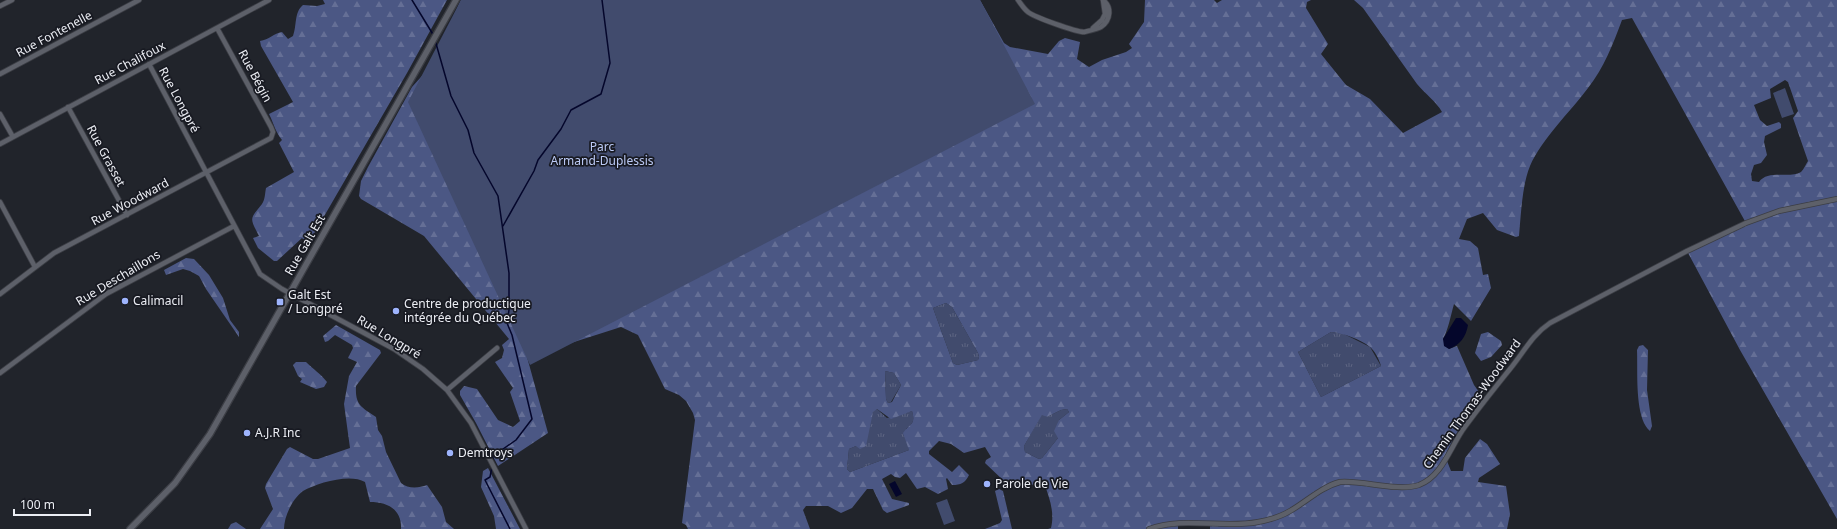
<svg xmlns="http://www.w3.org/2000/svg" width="1837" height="529" font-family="'Noto Sans',sans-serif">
<defs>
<pattern id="grass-tufts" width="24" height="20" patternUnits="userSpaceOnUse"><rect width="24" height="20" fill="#414b6d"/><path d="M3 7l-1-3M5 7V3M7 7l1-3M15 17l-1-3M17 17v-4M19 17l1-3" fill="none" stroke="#5d6582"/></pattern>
<pattern id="forest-firs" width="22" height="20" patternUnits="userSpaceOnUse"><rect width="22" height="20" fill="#4b5784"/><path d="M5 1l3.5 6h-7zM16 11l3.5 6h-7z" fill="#656f96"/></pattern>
</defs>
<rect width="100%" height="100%" fill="#21242b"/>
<!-- grass -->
<path fill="url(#grass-tufts)" d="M946,303L952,307L978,353L979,357L978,360L957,365L953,363L933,308Z
M1331,332L1342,333L1370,347L1381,366L1321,397L1298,352Z
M885,371L894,373L901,385L891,402L888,403L886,399Z
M877,409L887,418L912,411C915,421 913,423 906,429L909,450L850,472L847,469L849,449L856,446L874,410Z
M1067,409L1069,412L1059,420L1058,438L1042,458L1039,459L1025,452L1024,446L1042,414L1047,417L1061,410Z"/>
<!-- forest -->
<path fill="url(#forest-firs)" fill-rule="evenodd" d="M323,0H447L407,73L308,244L302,238L277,261H274L258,248L253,238L259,236C249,217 250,219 262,204C265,200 265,193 266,188L294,172L279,143L282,140C275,131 274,124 269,114L293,102L261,46L260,41C269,40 274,33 282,32L288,39L293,36C297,26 294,12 303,5L317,6L325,4Z
M461,0H980L1004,43L1010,47L1048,54L1059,41L1065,38L1080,42L1077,59L1089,67L1102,60L1126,52L1132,48L1129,44L1144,22L1145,0H1214L1217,3L1222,0H1311L1307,2L1306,8L1328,44L1321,54L1346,85L1370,99L1403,133L1442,112C1436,101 1425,94 1417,84L1363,8L1354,0H1837V519L1740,350L1687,251L1746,223L1632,18L1622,20C1613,44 1604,68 1588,88C1570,112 1541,140 1530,166C1522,185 1521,215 1519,236L1516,237L1497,230L1483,213L1467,219L1459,239L1470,241L1478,248L1483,275L1488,274L1491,288L1471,321L1454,304C1450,318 1449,327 1443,339L1449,349L1457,346L1474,385L1482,396L1454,437L1445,456L1451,471H1463L1465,458L1480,439L1487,444L1500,464L1479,478L1478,482L1506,486L1510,514L1507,529H1210V521H1178V529H1048L1051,528C1055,511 1049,498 1044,482L1018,488L1012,483L1004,481L985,463L986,460L991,457L985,447L964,453L951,444L939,441L929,451V454L952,472L959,465L969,475C965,483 961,485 952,485L947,478L946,479L948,489L938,494L925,487L917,489L906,473L900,478L895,477L891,474L882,479L892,499L909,503V505L887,513L883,510L873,489H867L852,508L841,513L828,506H806L803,510L810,529H688L686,525L682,523L695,420L693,413L686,401L679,395L665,389L638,335L621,327L527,357L548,433L498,466L476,423L460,395V391L464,386L477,389L498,420L513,427L520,421L510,392L513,388L495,362L502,358L504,350L502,345L509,339L424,236L361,199L359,196L361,181L368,167L412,87L430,67ZM1785,80L1788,82L1798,111L1793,118L1808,161C1806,164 1804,169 1801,172C1790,179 1768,169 1759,182L1752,181L1751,174L1754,165L1761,163L1767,155L1764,142L1765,136L1781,128V124L1779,122L1767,126L1760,120L1754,105L1771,98L1770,89ZM946,303L952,307L978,353L979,357L978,360L957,365L953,363L933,308ZM1331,332C1343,333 1360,339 1370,347C1375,351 1379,359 1381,366L1321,397L1298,352ZM885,371L894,373L901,385L892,402L888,403L886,399ZM877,409L891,419L912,411C916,425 910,423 903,433L909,450L850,472L847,469L849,449L856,446L860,449L866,446L873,412ZM1067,409L1069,412L1059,420L1054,431L1058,438L1042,458L1039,459L1025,452L1024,446L1042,415L1047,417L1061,410Z
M186,258L194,259L209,275L223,298L230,320L239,332V337L206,289L199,276L190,271L183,269L166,275L164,270Z
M336,325L380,350L381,353L356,386C355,405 361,407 376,417L378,430L382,436L386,452L401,483C408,489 419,488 427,485L442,507L446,522L454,529H401C402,509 387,502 370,502L365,482C350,473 317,483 303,491C292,499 284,517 284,529H260L273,509L265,488L266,484L287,449L290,447L313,459H318L350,448L344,404L349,376L357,362L348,358L353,348L352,345L335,335L328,341L325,342L323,336Z
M1488,332L1501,341L1502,345L1491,357L1481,361L1475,353L1481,334Z
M1643,345L1648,350L1647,390L1652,426L1650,431C1634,418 1638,370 1637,350L1639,346Z
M296,362H306C313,369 321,374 327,382L324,387L316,389L300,382L302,379L298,376L293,365Z
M488,468L520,529H496L494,516L481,487L483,471Z
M999,489L1003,491L1012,529H985L1000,523L1002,520L995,491Z
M236,522L246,529H228L231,524Z"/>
<!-- park -->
<path fill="#414b6d" d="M461,0H980L1035,104L530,365L408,102Z
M1785,88L1794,114L1782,118L1773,93Z
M947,499L955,521L944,525L936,503Z"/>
<!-- water -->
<path fill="#04062b" d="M1456,318H1461L1468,325C1466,337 1460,345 1449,349L1444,346L1443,339Z
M895,481L902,494L896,497L889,484Z"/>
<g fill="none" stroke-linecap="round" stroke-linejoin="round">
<!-- stream -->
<path stroke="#04062b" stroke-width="1.5" d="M412,0L434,36
M435,40L451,96L468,130L474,153L498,196L509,273V310L507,323L512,335L532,419L516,440L493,456L492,462
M503,226L534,171L538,160L561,129L571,110L601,94L610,63L602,0
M492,467L490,477L485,480L510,529"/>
<defs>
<path id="minor" d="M1018,0C1021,4 1024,9 1028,12C1034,17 1076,32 1084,32C1088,31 1098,29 1101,27C1111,20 1112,7 1103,0
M0,6L12,0
M1093,28L1102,20L1105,14L1103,0
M149,64L260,274L282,289L394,349L423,369L447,390L471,423L526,529
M0,74L139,0
M68,107L127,215
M0,114L13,137
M0,144L269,0
M0,202L35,267
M0,294L54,253L271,138L273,132L271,127L217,28
M0,373L106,294L234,226
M447,390L497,348
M1149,529C1184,516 1222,529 1258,522C1269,520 1280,517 1290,511C1306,502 1321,487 1340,482C1363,480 1397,492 1419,485C1441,477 1450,449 1462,431C1477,410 1494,389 1510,369C1524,352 1532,335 1550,323L1687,251L1746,223L1779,211L1837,199"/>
<path id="tertiary" d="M130,529L175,483L210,434L456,0"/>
</defs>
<!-- minor casing -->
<use href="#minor" stroke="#3c3e45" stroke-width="6"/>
<!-- tertiary casing -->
<use href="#tertiary" stroke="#3c3e45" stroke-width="8"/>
<!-- minor -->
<use href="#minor" stroke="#5d6069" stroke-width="4.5"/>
<!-- tertiary -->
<use href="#tertiary" stroke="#5d6069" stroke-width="5.5"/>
</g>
<!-- markers -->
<g fill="#9eb4fd" stroke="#181a22" stroke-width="1.5">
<circle cx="125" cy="301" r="4"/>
<rect x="276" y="298" width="8" height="8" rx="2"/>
<circle cx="396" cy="311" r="4"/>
<circle cx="247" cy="433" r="4"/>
<circle cx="450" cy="453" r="4"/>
<circle cx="987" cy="484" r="4"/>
</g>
<g text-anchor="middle" stroke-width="3.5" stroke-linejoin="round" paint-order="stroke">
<!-- street labels -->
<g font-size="12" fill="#eceef4" stroke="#181a22">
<text transform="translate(54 34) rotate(-28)" y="4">Rue Fontenelle</text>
<text transform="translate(130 63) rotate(-28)" y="4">Rue Chalifoux</text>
<text transform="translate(255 76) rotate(62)" y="4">Rue Bégin</text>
<text transform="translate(179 100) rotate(62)" y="4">Rue Longpré</text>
<text transform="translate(106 156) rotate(62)" y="4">Rue Grasset</text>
<text transform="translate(130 202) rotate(-28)" y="4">Rue Woodward</text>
<text transform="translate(305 245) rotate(-60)" y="4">Rue Galt Est</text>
<text transform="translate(118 278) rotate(-31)" y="4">Rue Deschaillons</text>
<text transform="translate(389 337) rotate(31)" y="4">Rue Longpré</text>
<text transform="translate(1472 404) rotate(-54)" y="4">Chemin Thomas-Woodward</text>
</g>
<!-- park labels -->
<g font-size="12" fill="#bccaf5" stroke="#181a22">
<text x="602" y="151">Parc<tspan x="602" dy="14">Armand-Duplessis</tspan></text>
</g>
<!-- poi labels -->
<g font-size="12" fill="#eceef4" stroke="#181a22" text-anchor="start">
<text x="288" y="299">Galt Est<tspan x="288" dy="14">/ Longpré</tspan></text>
<text x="133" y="305">Calimacil</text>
<text x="404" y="308">Centre de productique<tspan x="404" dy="14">intégrée du Québec</tspan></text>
<text x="255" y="437">A.J.R Inc</text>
<text x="458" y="457">Demtroys</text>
<text x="995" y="488">Parole de Vie</text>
</g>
</g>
<!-- scale -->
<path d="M14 509v6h76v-6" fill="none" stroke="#eceef4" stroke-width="2"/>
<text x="20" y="509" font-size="12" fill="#eceef4" stroke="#181a22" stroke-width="3" paint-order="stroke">100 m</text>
</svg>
